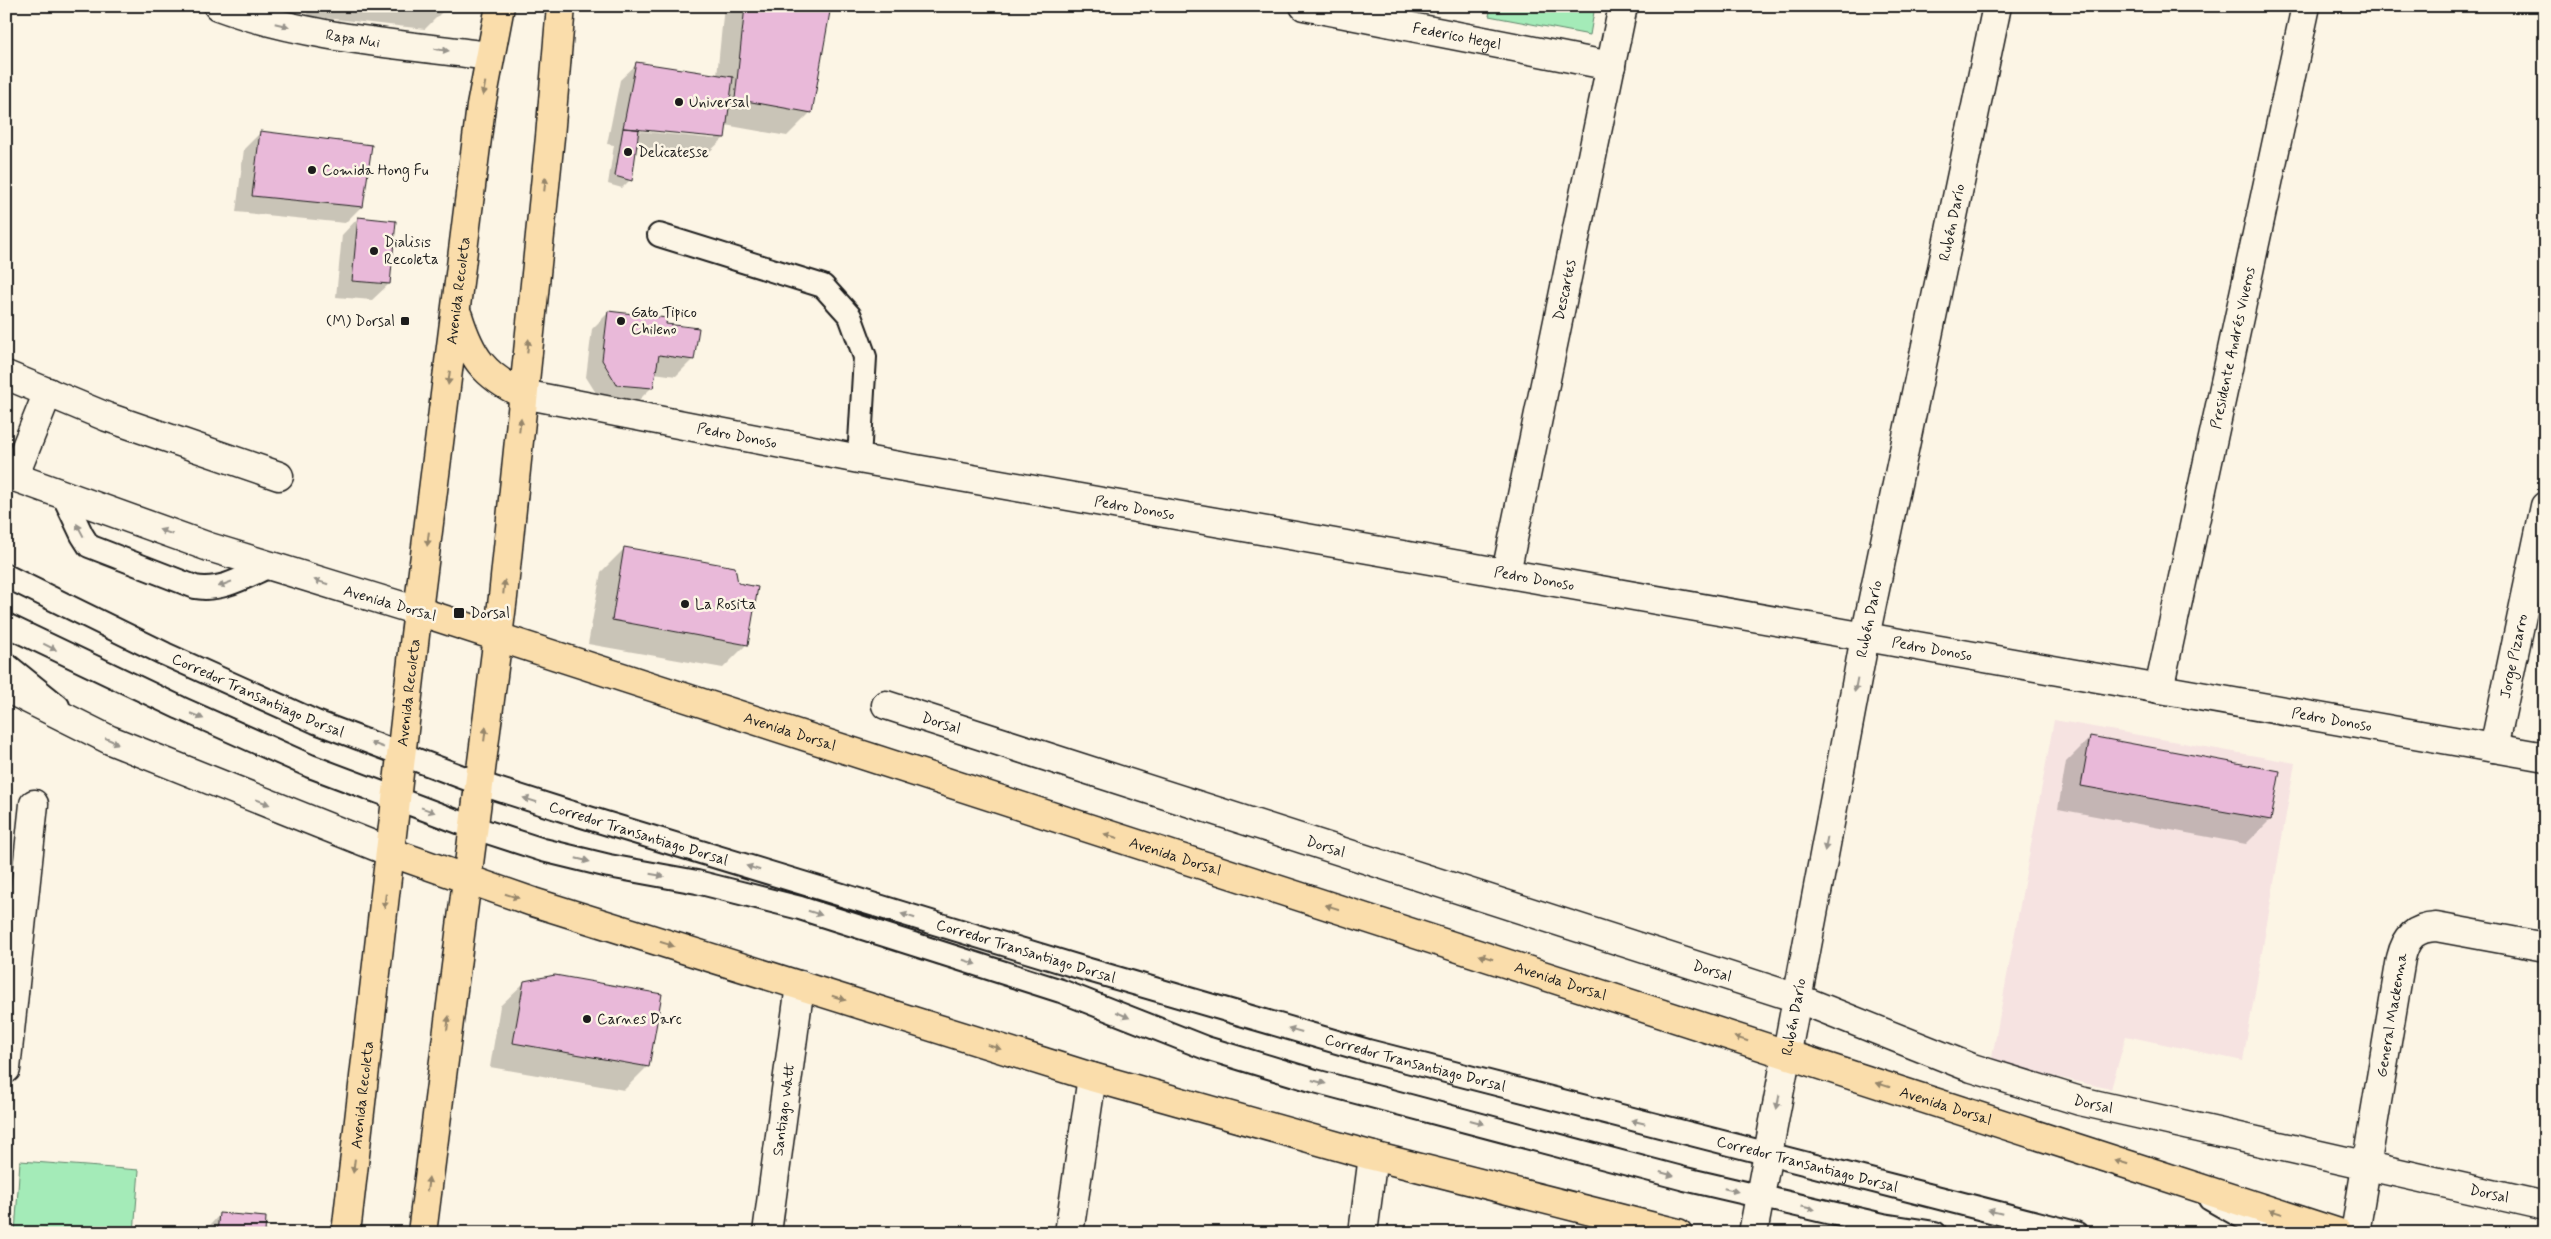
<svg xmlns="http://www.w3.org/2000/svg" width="2551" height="1239" font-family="Mynerve,sans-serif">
<rect width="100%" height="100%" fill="#fcf5e5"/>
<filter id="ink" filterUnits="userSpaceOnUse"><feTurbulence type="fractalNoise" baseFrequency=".02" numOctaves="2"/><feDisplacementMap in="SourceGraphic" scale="10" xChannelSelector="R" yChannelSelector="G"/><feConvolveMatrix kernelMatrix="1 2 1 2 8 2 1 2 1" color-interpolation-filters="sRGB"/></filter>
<g filter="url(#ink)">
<!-- built -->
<path fill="#f6e3e1" d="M2054,720L2295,763L2243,1061L2126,1036L2111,1089L1991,1063Z"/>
<!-- green -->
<path fill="#a4ebb8" stroke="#60846a" d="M1491,6H1595L1590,35L1489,16Z
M20,1161L139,1170L134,1233H15Z"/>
<!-- shadow -->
<path fill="#0003" fill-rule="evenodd" d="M308,6H448L425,29L307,16Z
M724,6H829L811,112L787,136L725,125L724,138L707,154L635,147L630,180L622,188L608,184L614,145L607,144L620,80L637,64L717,76ZM638,128L716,136V139L638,131Z
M260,133L362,206L345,223L236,212L244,149Z
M358,218L389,284L372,300L336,297L342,235Z
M609,312L664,325L692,360L676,376L654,373L651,388L635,404L601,401L586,377L592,329Z
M625,548L747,644L723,668L588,644L601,572Z
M2090,738L2270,820L2246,844L2058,809L2066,762Z
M525,982L648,1066L624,1090L490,1067L500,1006Z
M220,1214L263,1233H203Z"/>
<!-- building -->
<path fill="#e9b9d9" stroke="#1c1c1c" d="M745,6H831L812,113L735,99Z
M636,62L733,77L725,138L623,128Z
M623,128L639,129L632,181L615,176Z
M260,131L372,145L363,207L252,196Z
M358,217L396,221L390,284L352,281Z
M608,311L667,318L666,324L699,328L694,360L659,355L653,388L617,385L602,360Z
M624,547L735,567L738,583L758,587L748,645L612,620Z
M2090,736L2280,771L2271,820L2081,786Z
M555,975L662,994L649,1067L513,1043L524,981Z
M219,1213L266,1217L265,1233H217Z"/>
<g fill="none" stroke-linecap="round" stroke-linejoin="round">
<defs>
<g id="service">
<path d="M659,235L823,286L850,316L865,357L859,459"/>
<path d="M63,495L82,535L89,546L195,587C221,592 247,576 270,566"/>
<path id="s1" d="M6,576L165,654L316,722L478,783L569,812L1089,970L1368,1051L2076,1233"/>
<path d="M6,625L180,708L310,766L472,827L543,850L609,866L697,882L800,908L1061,991L1206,1048L1315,1081L1685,1179L1883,1225L1935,1233"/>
<path d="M6,664L58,706"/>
<path d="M2210,1199L2270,1233"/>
</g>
<g id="minor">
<path id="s2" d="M218,6C305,38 399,44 490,56"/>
<path id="s3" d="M1304,6L1611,66"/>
<path d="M6,375L107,417L279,476"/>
<path id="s4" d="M523,394L859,459L2545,757"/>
<path d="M14,477L48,392"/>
<path id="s5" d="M1506,573L1623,6"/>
<path id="s6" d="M2159,689L2306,6"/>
<path id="s7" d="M886,705L1797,998L1972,1068L2080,1101L2545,1206"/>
<path id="s8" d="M2494,748L2545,506"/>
<path d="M6,1069L34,804"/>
<path id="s9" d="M767,1233L800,985"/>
<path d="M1069,1233L1092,1077"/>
<path d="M1363,1233L1373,1156"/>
<path id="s10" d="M1753,1233L1865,637L1997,6"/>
<path id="s11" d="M2355,1233L2401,958C2406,937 2415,928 2436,927L2545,947"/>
</g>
<path id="secondary" d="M6,474L209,547L418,611
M6,688L110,740L390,852"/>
<g id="primary">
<path d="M458,316C471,357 484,376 523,394"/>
<path id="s12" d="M418,611L2339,1233"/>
<path d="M390,852L533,902L1092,1077L1373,1156L1678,1233"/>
<path id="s13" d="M346,1233L415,635L481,106L500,6"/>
<path d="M422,1233L503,597L550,137L561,6"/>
</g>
</defs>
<!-- service casing -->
<use href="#service" stroke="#1c1c1c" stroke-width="26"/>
<!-- minor casing -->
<use href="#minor" stroke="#1c1c1c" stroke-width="31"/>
<!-- secondary casing -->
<use href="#secondary" stroke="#1c1c1c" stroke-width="31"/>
<!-- primary casing -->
<use href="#primary" stroke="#1c1c1c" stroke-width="31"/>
<!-- service -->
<use href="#service" stroke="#fcf5e5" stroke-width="22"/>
<!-- minor -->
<use href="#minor" stroke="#fcf5e5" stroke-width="28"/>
<!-- secondary -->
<use href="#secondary" stroke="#fcf5e5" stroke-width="28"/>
<!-- primary -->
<use href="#primary" stroke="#faddab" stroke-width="28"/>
</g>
<!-- one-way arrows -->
<defs><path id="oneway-solid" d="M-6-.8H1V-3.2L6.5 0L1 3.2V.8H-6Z" transform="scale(1.25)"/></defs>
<g fill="#97938b">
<use href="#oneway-solid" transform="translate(282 25) rotate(13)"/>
<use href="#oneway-solid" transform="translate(442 50) rotate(7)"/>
<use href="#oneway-solid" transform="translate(80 530) rotate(-118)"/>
<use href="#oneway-solid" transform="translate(166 532) rotate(-161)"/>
<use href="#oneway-solid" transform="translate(321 582) rotate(-162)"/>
<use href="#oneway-solid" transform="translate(225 584) rotate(159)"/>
<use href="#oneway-solid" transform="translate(50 647) rotate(26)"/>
<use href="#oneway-solid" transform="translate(1856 685) rotate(101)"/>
<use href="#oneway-solid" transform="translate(197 716) rotate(23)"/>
<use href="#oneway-solid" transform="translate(112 741) rotate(24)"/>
<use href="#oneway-solid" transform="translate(377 745) rotate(-159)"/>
<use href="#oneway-solid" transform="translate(530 800) rotate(-162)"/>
<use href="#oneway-solid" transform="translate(263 802) rotate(21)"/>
<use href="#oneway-solid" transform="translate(428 810) rotate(20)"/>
<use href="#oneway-solid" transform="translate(1826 844) rotate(101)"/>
<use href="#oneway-solid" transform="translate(583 860) rotate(14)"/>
<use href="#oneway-solid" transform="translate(753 868) rotate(-163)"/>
<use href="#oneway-solid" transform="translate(657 875) rotate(10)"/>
<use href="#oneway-solid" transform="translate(815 913) rotate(18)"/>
<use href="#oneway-solid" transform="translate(908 916) rotate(-163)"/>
<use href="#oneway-solid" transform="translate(970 962) rotate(18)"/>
<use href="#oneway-solid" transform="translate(1123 1015) rotate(24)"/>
<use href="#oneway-solid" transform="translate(1295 1030) rotate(-164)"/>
<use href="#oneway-solid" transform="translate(1319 1082) rotate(15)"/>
<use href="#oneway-solid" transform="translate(1778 1102) rotate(101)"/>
<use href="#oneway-solid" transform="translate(1477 1122) rotate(15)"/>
<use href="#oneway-solid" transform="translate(1638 1122) rotate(-166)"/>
<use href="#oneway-solid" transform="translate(1667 1174) rotate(15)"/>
<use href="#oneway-solid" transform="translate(1731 1190) rotate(14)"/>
<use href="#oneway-solid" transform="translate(1808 1208) rotate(13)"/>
<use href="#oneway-solid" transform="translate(1995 1212) rotate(-166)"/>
</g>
<g fill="#96866b">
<use href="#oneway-solid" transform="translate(484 89) rotate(100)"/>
<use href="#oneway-solid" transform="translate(545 184) rotate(-84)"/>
<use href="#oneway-solid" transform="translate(528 346) rotate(-84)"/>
<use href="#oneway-solid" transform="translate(449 378) rotate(97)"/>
<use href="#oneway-solid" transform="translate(520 425) rotate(-84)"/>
<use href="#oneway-solid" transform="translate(428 539) rotate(97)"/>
<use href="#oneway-solid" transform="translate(504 587) rotate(-84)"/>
<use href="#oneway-solid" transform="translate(485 734) rotate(-83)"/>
<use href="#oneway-solid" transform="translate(1111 836) rotate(-162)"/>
<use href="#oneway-solid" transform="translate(512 896) rotate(18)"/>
<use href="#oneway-solid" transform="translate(385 901) rotate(97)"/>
<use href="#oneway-solid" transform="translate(1332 907) rotate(-162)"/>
<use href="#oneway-solid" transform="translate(667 944) rotate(17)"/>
<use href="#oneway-solid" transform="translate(1486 957) rotate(-162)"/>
<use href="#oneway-solid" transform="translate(839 998) rotate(17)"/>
<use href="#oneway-solid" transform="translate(448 1023) rotate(-83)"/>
<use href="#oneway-solid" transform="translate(1741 1039) rotate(-162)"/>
<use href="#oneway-solid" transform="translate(994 1047) rotate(17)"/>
<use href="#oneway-solid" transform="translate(1883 1085) rotate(-162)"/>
<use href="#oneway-solid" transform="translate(2121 1162) rotate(-162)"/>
<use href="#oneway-solid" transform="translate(354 1166) rotate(97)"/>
<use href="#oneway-solid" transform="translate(428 1184) rotate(-83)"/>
<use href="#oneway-solid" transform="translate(2276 1212) rotate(-162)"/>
</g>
</g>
<!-- markers -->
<g fill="#1c1c1c" stroke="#fcf5e5" stroke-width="2">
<circle cx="679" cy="102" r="5"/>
<circle cx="628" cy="152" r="5"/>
<circle cx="312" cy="170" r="5"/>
<circle cx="374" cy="251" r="5"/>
<rect x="400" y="316" width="10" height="10" rx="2.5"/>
<circle cx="621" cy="321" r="5"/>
<circle cx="685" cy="604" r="5"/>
<rect x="453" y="607" width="12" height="12" rx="2.5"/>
<circle cx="587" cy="1019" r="5"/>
</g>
<g text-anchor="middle" stroke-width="5" stroke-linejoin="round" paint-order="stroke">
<!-- street labels -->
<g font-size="15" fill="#1c1c1c" stroke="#fcf5e5">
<text dy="5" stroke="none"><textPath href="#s3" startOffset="156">Federico Hegel</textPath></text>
<text dy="5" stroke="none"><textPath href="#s2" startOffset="139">Rapa Nui</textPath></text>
<text dy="5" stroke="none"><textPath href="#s10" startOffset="1030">Rubén Darío</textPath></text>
<text dy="5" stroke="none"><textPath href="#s5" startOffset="289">Descartes</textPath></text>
<text dy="5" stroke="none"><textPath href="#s13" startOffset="949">Avenida Recoleta</textPath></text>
<text dy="5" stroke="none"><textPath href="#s6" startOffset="349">Presidente Andrés Viveros</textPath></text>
<text dy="5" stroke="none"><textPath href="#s4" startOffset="218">Pedro Donoso</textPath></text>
<text dy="5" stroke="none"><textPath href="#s4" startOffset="622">Pedro Donoso</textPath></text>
<text dy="5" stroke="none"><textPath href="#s4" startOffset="1028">Pedro Donoso</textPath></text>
<text transform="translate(390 603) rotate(16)" y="5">Avenida Dorsal</text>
<text dy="5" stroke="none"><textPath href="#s10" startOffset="625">Rubén Darío</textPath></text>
<text dy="5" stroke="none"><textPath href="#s4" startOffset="1432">Pedro Donoso</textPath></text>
<text dy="5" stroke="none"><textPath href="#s8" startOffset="94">Jorge Pizarro</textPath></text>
<text dy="5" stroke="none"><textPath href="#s13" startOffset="544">Avenida Recoleta</textPath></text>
<text dy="5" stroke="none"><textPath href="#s1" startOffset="279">Corredor Transantiago Dorsal</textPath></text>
<text dy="5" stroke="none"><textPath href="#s4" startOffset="1838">Pedro Donoso</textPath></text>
<text dy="5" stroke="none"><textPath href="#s7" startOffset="58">Dorsal</textPath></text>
<text dy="5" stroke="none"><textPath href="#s12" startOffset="391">Avenida Dorsal</textPath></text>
<text dy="5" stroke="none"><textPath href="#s1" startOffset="684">Corredor Transantiago Dorsal</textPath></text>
<text dy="5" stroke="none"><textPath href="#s7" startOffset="462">Dorsal</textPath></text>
<text dy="5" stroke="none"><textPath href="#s12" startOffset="796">Avenida Dorsal</textPath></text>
<text dy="5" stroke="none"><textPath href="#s1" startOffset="1089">Corredor Transantiago Dorsal</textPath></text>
<text dy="5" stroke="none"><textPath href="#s7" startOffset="868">Dorsal</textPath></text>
<text dy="5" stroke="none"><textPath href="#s12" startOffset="1201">Avenida Dorsal</textPath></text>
<text dy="5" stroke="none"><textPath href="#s11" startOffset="221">General Mackenna</textPath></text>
<text dy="5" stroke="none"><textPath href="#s10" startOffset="220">Rubén Darío</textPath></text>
<text dy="5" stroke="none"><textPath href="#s1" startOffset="1494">Corredor Transantiago Dorsal</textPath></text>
<text dy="5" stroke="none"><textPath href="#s13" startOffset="139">Avenida Recoleta</textPath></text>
<text dy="5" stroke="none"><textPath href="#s7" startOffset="1272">Dorsal</textPath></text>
<text dy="5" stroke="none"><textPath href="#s12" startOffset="1606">Avenida Dorsal</textPath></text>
<text dy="5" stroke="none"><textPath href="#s9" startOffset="125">Santiago Watt</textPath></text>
<text dy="5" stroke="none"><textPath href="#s1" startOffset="1899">Corredor Transantiago Dorsal</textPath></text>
<text dy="5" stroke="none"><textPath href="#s7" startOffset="1678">Dorsal</textPath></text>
</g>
<!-- poi labels -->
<g font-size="15" fill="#1c1c1c" stroke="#fcf5e5" text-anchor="start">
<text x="689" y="107">Universal</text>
<text x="638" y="157">Delicatesse</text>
<text x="322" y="175">Comida Hong Fu</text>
<text x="384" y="247">Dialisis<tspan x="384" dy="17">Recoleta</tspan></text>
<text x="631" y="317">Gato Tipico<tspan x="631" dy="17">Chileno</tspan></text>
<text x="395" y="326" text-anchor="end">(M) Dorsal</text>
<text x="695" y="609">La Rosita</text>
<text x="470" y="618">Dorsal</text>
<text x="597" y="1024">Carnes Darc</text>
</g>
</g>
<!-- margin -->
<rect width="2551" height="1239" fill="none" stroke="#fcf5e5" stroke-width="25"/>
<rect x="12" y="12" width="2526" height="1214" fill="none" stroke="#1c1c1c" stroke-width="2" filter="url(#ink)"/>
</svg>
